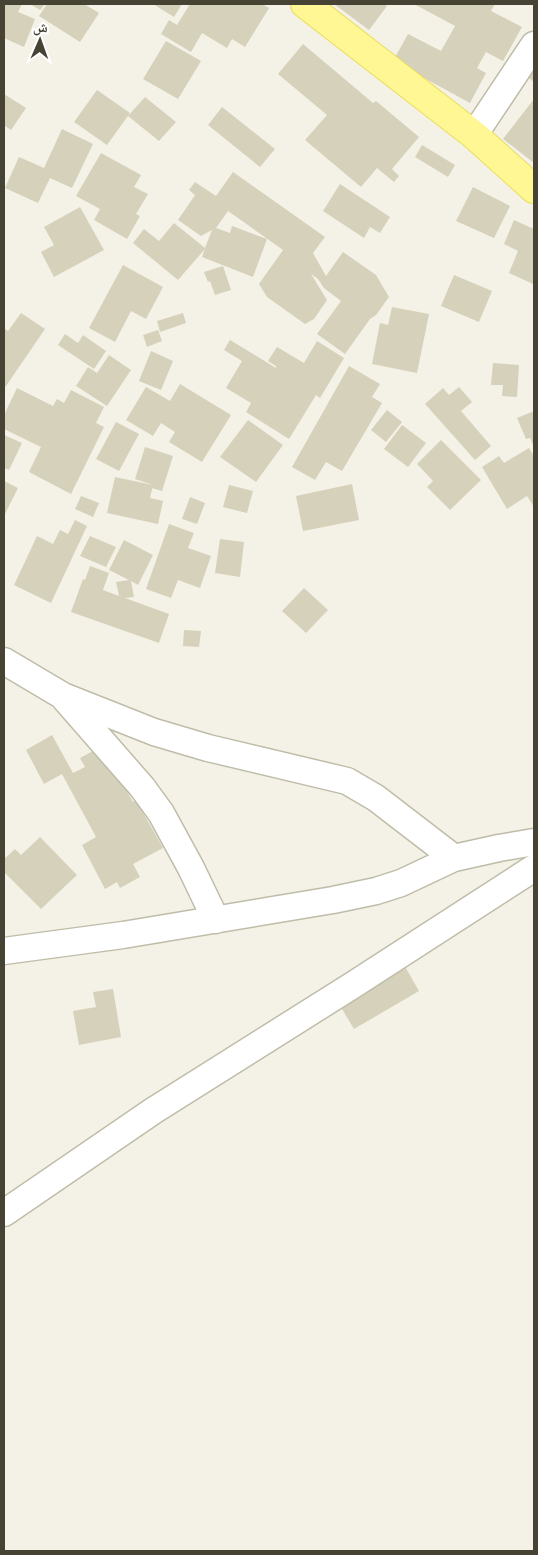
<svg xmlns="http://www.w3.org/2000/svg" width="538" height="1555" font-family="'Alegreya Sans','Noto Naskh Arabic',sans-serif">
<rect width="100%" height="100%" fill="#f4f2e6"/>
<!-- building -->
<path fill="#d6d1ba" d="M4,4H22L18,12L35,19L24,47L4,38Z
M30,4H45L40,10Z
M47,4H84L99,13L80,42L39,16Z
M153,4H182L174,17Z
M190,4H262L269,8L245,47L232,39L227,48L202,33L191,52L161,34L169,20L177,25Z
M334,4H383L387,6L369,30Z
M414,4H495L491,11L522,27L503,61L486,52L477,68L486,73L470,103L393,61L408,34L441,51L455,26Z
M166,41L201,61L178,99L143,79Z
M303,44L373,103L376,101L419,137L392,169L399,176L394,182L377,168L361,187L305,140L327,115L278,74Z
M534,54V82L521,72Z
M97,90L130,113L107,145L74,122Z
M4,94L26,108L11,130L4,125Z
M145,97L176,122L159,141L128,116Z
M534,99V163L503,139Z
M222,107L275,149L260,167L208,125Z
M62,129L93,144L72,188L50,178L38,203L5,188L19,157L44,168Z
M422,145L455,165L448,177L415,157Z
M101,153L141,175L134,187L148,194L136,214L140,216L127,239L94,220L100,209L76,196Z
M233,172L325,237L313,253L326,276L343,252L376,275L389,297L376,315L370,319L345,354L317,334L341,301L324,288L318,279L311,274L327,300L314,319L305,324L267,297L259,284L283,250L228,211L216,228L230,233L232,226L267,239L253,277L202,257L205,249L178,280L133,243L144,229L159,241L174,223L205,248L212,230L201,236L178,220L195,195L189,190L195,182L216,196Z
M340,184L390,217L380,233L370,227L364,238L323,211Z
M473,187L510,206L494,238L456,221Z
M80,207L104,250L54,277L41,252L54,245L44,227Z
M514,220L534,229L533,284L509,273L518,251L504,244Z
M123,265L163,287L146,319L131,311L115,342L89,328Z
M223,266L231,290L215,295L210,281L208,282L204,272Z
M454,275L492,291L479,322L441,306Z
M392,307L429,314L417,373L372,364L380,323L388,325Z
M21,313L45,329L4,389V328L8,331Z
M183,313L186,323L160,332L157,321Z
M158,330L162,341L147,347L143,335Z
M65,334L78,343L83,335L106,351L94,369L58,345Z
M230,340L276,368V366L268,361L277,347L304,363L317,341L344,358L320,398L316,395L289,439L246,412L251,403L226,388L242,361L224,350Z
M151,351L173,361L161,390L139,381Z
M109,355L131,370L107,406L76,386L88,367L97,373Z
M493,363L519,365L517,397L502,396L503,385H491Z
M349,366L380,384L372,397L382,403L342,471L326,462L315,480L292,467Z
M180,384L231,415L202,462L169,442L175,432L161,423L153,436L126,420L146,387L170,401Z
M459,387L472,402L461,411L491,446L475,460L425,404L443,388L449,395Z
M17,388L53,406L57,399L64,403L71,390L104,407L96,423L104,427L71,494L29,472L41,447L4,429V415Z
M387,410L402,422L386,442L371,430Z
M534,411V447L530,438L526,439L517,418Z
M248,420L283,445L256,482L220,457Z
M116,422L139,434L119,471L96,459Z
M402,425L426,443L408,467L384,449Z
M4,435L22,443L9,470L4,468Z
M441,440L481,480L450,510L427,487L433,481L417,464Z
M145,447L173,456L162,491L152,488L153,485L135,479Z
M529,448L534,456V507L527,496L507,509L482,467L499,456L504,463Z
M115,477L153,485L150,498L163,501L158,524L107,513Z
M4,481L18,488L4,516Z
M352,484L359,520L303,531L296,496Z
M229,485L253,491L247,513L223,507Z
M81,496L99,503L93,517L75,509Z
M190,497L205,503L197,524L182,519Z
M75,520L87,526L51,603L14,585L37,536L53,544L60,530L68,534Z
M169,524L194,533L188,548L211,556L200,588L178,580L171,598L146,589Z
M90,536L116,547L106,567L80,556Z
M220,539L244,542L240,577L215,573Z
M124,540L153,555L138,585L131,581L134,597L125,598L169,614L159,643L71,612L83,579L85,580L90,566L109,573L103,590L119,596L116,582L129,580L109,570Z
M304,588L328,610L306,633L282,611Z
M184,630L201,631L199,647L183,646Z
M52,735L73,773L85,767L80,758L102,746L133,802L136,800L163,848L133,864L140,877L120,888L117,882L105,889L82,845L96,837L62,774L44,784L26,750Z
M40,837L77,875L41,909L4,872V859L15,849L21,855Z
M399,956L419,991L354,1029L333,994Z
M113,989L121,1037L79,1045L73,1011L96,1007L93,992Z"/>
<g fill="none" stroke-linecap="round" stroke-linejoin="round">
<defs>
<path id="minor" d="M474,135L534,45
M4,661L63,696L154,732L208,748L347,781L376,798L454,858L499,848L534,842
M65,699L142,787L161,813L191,868L216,920
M4,951L123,935L333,900L376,891L401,883L454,858
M4,1213L153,1111L353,985L534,868"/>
<path id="major" d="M305,4L474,135L534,189"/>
</defs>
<!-- minor casing -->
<use href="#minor" stroke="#bfbca8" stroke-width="29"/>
<!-- major casing -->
<use href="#major" stroke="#e9dc5e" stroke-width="30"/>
<!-- minor -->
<use href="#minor" stroke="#fff" stroke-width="26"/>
<!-- major -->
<use href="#major" stroke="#fff793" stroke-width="28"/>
</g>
<!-- border -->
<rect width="538" height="1555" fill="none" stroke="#464335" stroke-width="10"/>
<!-- north arrow -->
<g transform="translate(40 40) rotate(2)" stroke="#ffffff" stroke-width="4" paint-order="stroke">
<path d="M0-4L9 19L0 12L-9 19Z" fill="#464335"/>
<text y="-8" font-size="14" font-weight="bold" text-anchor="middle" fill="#464335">ش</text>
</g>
</svg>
